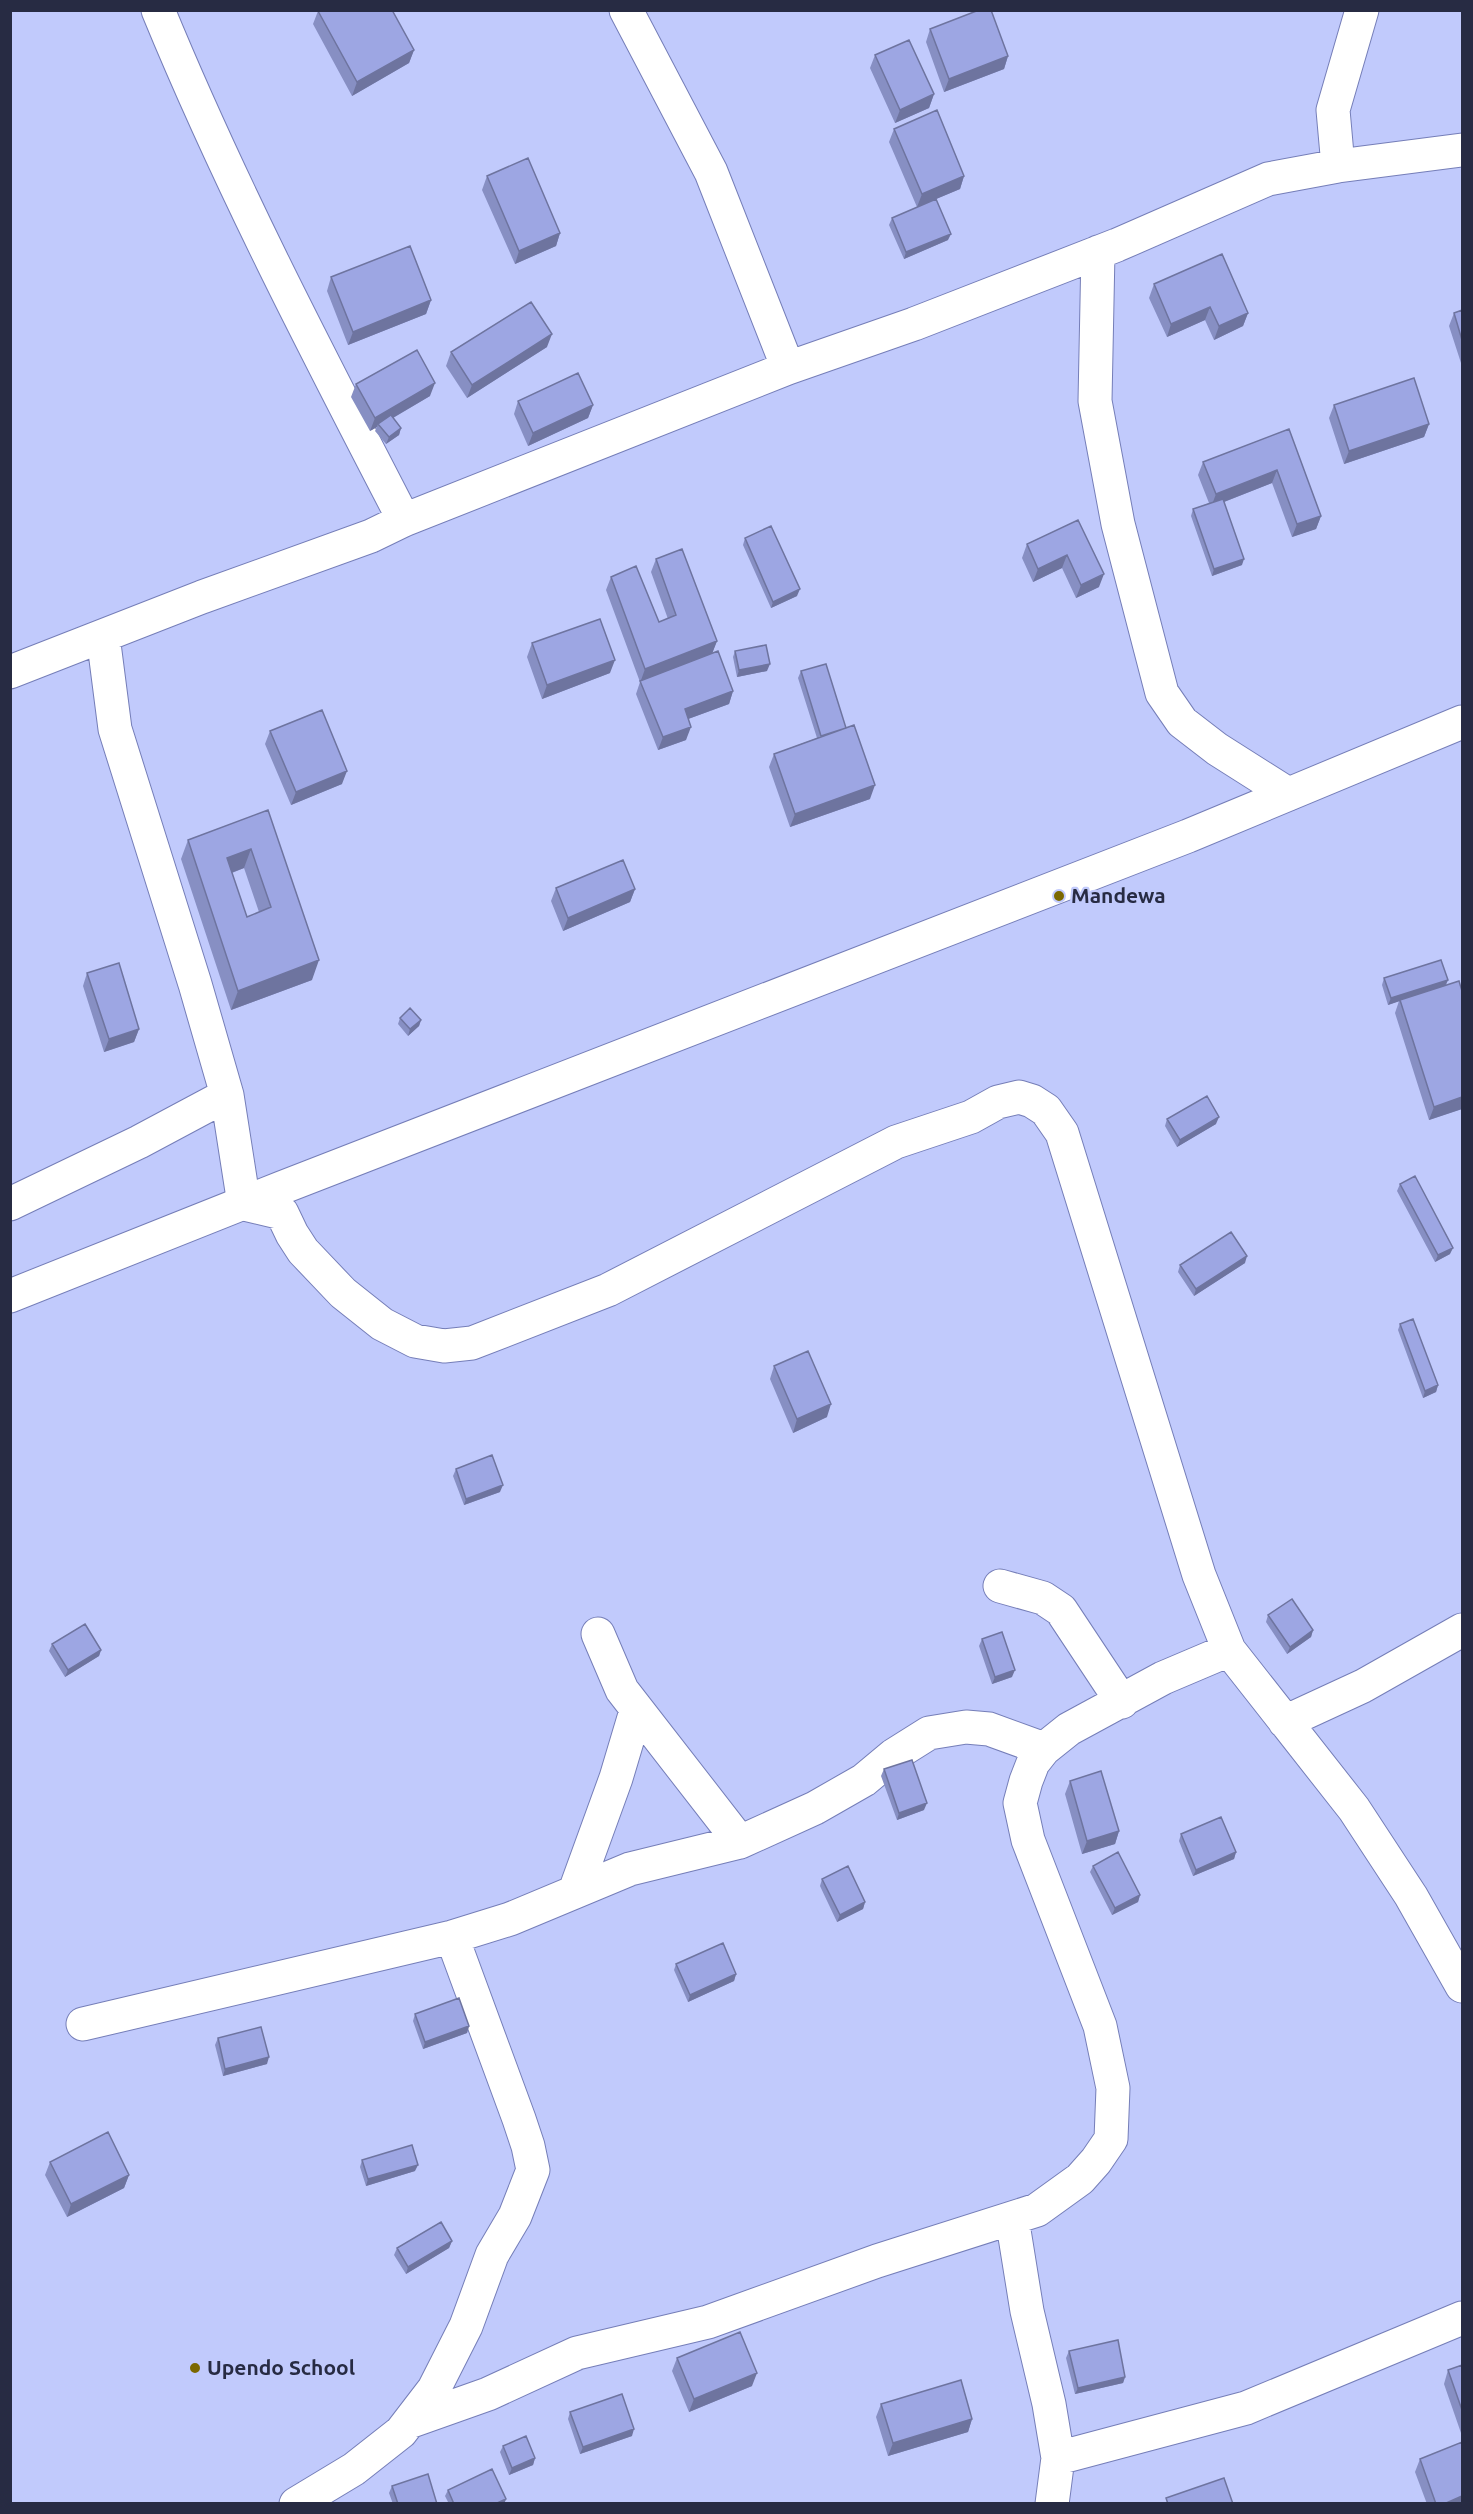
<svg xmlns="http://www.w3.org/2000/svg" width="1473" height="2514" font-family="Ubuntu,sans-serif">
<rect width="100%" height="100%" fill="#c1cafc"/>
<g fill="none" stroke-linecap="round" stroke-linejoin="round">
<defs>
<path id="minor" d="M158,10C230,185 317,352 404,520
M626,10L711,172L788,368
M1338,166L1333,110L1362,10
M1098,252L1095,401L1118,524L1162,693L1182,722L1217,749L1288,794
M103,636L115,729L195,984L227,1095L244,1204L282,1213L292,1234L303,1251L343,1293L382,1324L415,1341L444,1346L472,1343L608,1290L896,1142L971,1117L998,1102L1019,1097L1032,1101L1046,1110L1062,1133L1199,1575L1229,1650L1354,1809L1411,1896L1462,1986
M10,672L202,597L371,536L404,520L788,368L914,324L1117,245L1268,179L1338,166L1462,150
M10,1204L139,1142L227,1095
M1000,1586L1043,1598L1061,1610L1122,1702
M598,1634L622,1690L740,1842
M1285,1722L1363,1686L1462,1630
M575,1891L616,1778L636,1711
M83,2024L452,1937L510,1919L630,1869L740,1842L815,1808L864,1780L894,1755L929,1733L966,1727L989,1729L1044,1749
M1012,2218L1027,2311L1049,2404L1058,2458L1052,2504
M409,2422L488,2394L577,2353L708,2322L877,2261L1037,2210L1080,2179L1096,2161L1111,2139L1113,2088L1100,2026L1028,1840L1020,1803L1026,1781L1033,1763L1044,1749L1069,1729L1163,1678L1229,1650
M1058,2458L1246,2408L1462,2318
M296,2504L354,2469L401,2432L434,2389L466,2326L492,2255L515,2216L533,2170L528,2146L519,2119L452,1937"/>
<path id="major" d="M10,1296L281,1188L1188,836L1462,722"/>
</defs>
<!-- minor casing -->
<use href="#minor" stroke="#757eb8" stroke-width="35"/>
<!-- major casing -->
<use href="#major" stroke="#757eb8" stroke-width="35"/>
<!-- minor -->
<use href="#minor" stroke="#fff" stroke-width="33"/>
<!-- major -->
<use href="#major" stroke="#fff" stroke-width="33"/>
</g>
<!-- wall -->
<path fill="#878fc3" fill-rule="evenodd" d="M318,11L414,50L409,63L352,96L313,24Z
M930,29L1008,56L1004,69L944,92L926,42Z
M875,55L934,94L929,108L895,123L870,68Z
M894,129L964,176L960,189L917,207L889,142Z
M487,176L560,233L556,246L515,264L482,190Z
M892,218L948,240L904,259L889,225Z
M331,277L431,300L426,314L348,345L327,291Z
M1154,284L1248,313L1243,326L1214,340L1205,320L1167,337L1149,298Z
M1462,310V363H1461L1449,326L1454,313Z
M547,347L467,398L446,366L451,352Z
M356,384L430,396L393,418L401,428L399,435L386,444L375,431L377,427L370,431L351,397Z
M518,401L593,405L588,418L528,446L514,414Z
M1334,405L1429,424L1424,437L1344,464L1329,418Z
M1289,429L1321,516L1316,529L1292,537L1272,483L1224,502L1242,565L1212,576L1191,516L1193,509L1209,503L1198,475L1203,462Z
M1078,520L1099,587L1076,598L1062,568L1033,582L1022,558L1027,544Z
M745,538L797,596L771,608L743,545Z
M656,559L717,641L712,653L733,691L729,704L688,719L686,740L658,750L636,694L640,682L606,590L611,577L659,622L668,619L651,572Z
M532,643L610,673L542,699L527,657Z
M735,651L767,671L737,677L733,657Z
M801,671L846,728L870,799L790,827L769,767L774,754L817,738L798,678Z
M270,731L342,784L291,805L265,744Z
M268,810L312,980L231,1010L181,859L188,840ZM244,868L259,912L247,917L232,873Z
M556,888L635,889L630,902L563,931L551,901Z
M87,973L139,1029L134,1042L104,1052L83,986Z
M1384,978L1448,980L1446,985L1462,991V1109L1429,1120L1395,1013L1399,1001L1388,1005L1382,985Z
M400,1018L421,1020L419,1026L408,1036L398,1024Z
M1167,1119L1216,1124L1177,1147L1165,1126Z
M1400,1184L1450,1254L1435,1262L1397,1191Z
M1245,1263L1194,1296L1178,1272L1180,1265Z
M1400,1324L1438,1385L1436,1392L1423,1398L1398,1330Z
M774,1366L827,1417L793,1433L770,1379Z
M456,1469L500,1492L464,1505L453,1476Z
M1268,1615L1313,1630L1311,1637L1287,1654L1266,1622Z
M982,1639L1012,1677L992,1684L979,1646Z
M52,1644L101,1650L99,1656L65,1677L49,1651Z
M884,1769L924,1810L897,1820L881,1776Z
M1070,1781L1119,1831L1115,1844L1082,1854L1065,1794Z
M1181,1834L1236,1852L1234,1859L1193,1876L1179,1841Z
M1093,1866L1140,1895L1138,1902L1112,1915L1090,1872Z
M822,1879L865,1902L863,1909L837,1922L820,1886Z
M676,1964L736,1974L734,1981L688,2002L674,1970Z
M415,2014L469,2026L467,2033L423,2049L413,2021Z
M218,2038L267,2064L223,2076L215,2045Z
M362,2160L415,2171L366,2186L360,2167Z
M50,2162L129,2175L124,2188L67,2217L45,2175Z
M452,2241L449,2248L406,2274L394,2255L397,2248Z
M1069,2351L1125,2377L1123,2383L1075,2394L1066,2358Z
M677,2358L752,2386L689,2412L672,2371Z
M1462,2365V2433H1461L1444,2384L1448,2370Z
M881,2404L972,2419L968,2432L888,2456L876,2417Z
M570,2412L632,2436L580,2454L568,2419Z
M503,2446L535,2458L533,2465L509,2475L500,2452Z
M1420,2459L1462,2504H1427L1415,2472Z
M392,2486L437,2504H393L389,2493Z
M448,2490L506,2499L504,2504H449L445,2496Z"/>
<!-- shaded-wall -->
<path fill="#6e749f" d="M414,50L409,63L352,96L357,82Z
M1008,56L1004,69L944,92L949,79Z
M934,94L929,108L895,123L900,110Z
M964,176L960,189L917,207L922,194Z
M560,233L556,246L515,264L519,251Z
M951,234L948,240L904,259L906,252Z
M431,300L426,314L348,345L353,332Z
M1210,307L1205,320L1167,337L1171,324Z
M1248,313L1243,326L1214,340L1219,326Z
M552,334L547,347L467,398L472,385Z
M435,383L430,396L379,426L378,424L377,427L370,431L375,418Z
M593,405L588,418L528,446L533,433Z
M1429,424L1424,437L1344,464L1349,451Z
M401,428L399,435L386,444L389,437Z
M1277,470L1272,483L1211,507L1216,494Z
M1321,516L1316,529L1292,537L1297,524Z
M1067,555L1062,568L1033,582L1038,569Z
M1244,559L1242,565L1212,576L1214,569Z
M1104,574L1099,587L1076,598L1081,585Z
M800,589L797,596L771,608L773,602Z
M717,641L712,654L640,683L645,669Z
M615,660L610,673L542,699L547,685Z
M770,664L767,671L737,677L739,670Z
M733,691L729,704L680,722L685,709Z
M691,727L686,740L658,750L663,737Z
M347,771L342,784L291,805L296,792Z
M875,785L870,799L790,827L795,814Z
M251,849L244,868L220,877L227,858Z
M635,889L630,902L563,931L568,918Z
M319,960L312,980L231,1010L238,991Z
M1448,980L1445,986L1388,1005L1391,998Z
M421,1020L419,1026L408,1036L410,1029Z
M139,1029L134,1042L104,1052L109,1039Z
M1462,1097V1109L1429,1120L1434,1107Z
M1219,1117L1216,1124L1177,1147L1180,1140Z
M1453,1248L1450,1254L1435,1262L1438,1255Z
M1247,1256L1245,1263L1194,1296L1196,1289Z
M1438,1385L1436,1392L1423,1398L1425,1391Z
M831,1404L827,1417L793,1433L797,1419Z
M503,1485L500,1492L464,1505L466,1499Z
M1313,1630L1311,1637L1287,1654L1290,1647Z
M101,1650L99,1656L65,1677L68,1670Z
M1015,1670L1012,1677L992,1684L995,1677Z
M927,1803L924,1810L897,1820L899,1813Z
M1119,1831L1115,1844L1082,1854L1087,1841Z
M1236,1852L1234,1859L1193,1876L1196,1870Z
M1140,1895L1138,1902L1112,1915L1115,1908Z
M865,1902L863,1909L837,1922L840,1915Z
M736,1974L734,1981L688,2002L690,1995Z
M469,2026L467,2033L423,2049L425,2042Z
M269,2057L267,2064L223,2076L225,2069Z
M418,2165L415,2171L366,2186L368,2179Z
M129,2175L124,2188L67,2217L71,2204Z
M452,2241L449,2248L406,2274L408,2267Z
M757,2373L752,2386L689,2412L694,2399Z
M1125,2377L1123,2383L1075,2394L1078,2388Z
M972,2419L968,2432L888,2456L893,2443Z
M634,2429L632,2436L580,2454L583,2447Z
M535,2458L533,2465L509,2475L512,2468Z
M1462,2496V2504H1444Z
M506,2499L504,2504H495Z"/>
<!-- building -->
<path fill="#9da6e3" stroke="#6e749f" stroke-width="1.5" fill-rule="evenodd" d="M319,10H392L414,50L357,82L318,11Z
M979,10H991L1008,56L949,79L930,29Z
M909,40L934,94L900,110L875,55Z
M937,110L964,176L922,194L894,129Z
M528,158L560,233L519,251L487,176Z
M936,199L951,234L906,252L892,218Z
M410,246L431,300L353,332L331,277Z
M1222,254L1248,313L1219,326L1210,307L1171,324L1154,284Z
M531,302L552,334L472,385L451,352Z
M1462,310V340L1454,313Z
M417,350L435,383L375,418L356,384Z
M578,373L593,405L533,433L518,401Z
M1414,378L1429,424L1349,451L1334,405Z
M391,415L401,428L389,437L378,424Z
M1289,429L1321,516L1297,524L1277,470L1216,494L1203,462Z
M1223,499L1244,559L1214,569L1193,509Z
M1078,520L1104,574L1081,585L1067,555L1038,569L1027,544Z
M771,526L800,589L773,602L745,538Z
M682,549L717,641L645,669L611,577L636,566L659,622L676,615L656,559Z
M600,619L615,660L547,685L532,643Z
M766,645L770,664L739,670L735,651Z
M718,651L733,691L685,709L691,727L663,737L640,681Z
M826,664L846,728L821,736L801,671Z
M322,710L347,771L296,792L270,731Z
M854,725L875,785L795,814L774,754Z
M268,810L319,960L238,991L188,840ZM251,849L271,907L247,917L227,858Z
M623,860L635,889L568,918L556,888Z
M1441,960L1448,980L1391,998L1384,978Z
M119,963L139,1029L109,1039L87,973Z
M1459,981L1462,991V1097L1434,1107L1400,1000Z
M410,1008L421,1020L410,1029L400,1018Z
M1207,1096L1219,1117L1180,1140L1167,1119Z
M1415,1176L1453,1248L1438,1255L1400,1184Z
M1231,1232L1247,1256L1196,1289L1180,1265Z
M1413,1319L1438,1385L1425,1391L1400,1324Z
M808,1351L831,1404L797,1419L774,1366Z
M492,1455L503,1485L466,1499L456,1469Z
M1292,1599L1313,1630L1290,1647L1268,1615Z
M85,1624L101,1650L68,1670L52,1644Z
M1002,1632L1015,1670L995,1677L982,1639Z
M912,1760L927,1803L899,1813L884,1769Z
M1101,1771L1119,1831L1087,1841L1070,1781Z
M1221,1817L1236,1852L1196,1870L1181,1834Z
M1118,1852L1140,1895L1115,1908L1093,1866Z
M848,1866L865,1902L840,1915L822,1879Z
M723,1943L736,1974L690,1995L676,1964Z
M459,1998L469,2026L425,2042L415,2014Z
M261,2027L269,2057L225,2069L218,2038Z
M108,2132L129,2175L71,2204L50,2162Z
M412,2145L418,2165L368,2179L362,2160Z
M441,2222L452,2241L408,2267L397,2248Z
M740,2332L757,2373L694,2399L677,2358Z
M1118,2340L1125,2377L1078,2388L1069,2351Z
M1462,2365V2410L1448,2370Z
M961,2380L972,2419L893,2443L881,2404Z
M622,2394L634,2429L583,2447L570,2412Z
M526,2436L535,2458L512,2468L503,2446Z
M1462,2442V2496L1444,2504H1436L1420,2459Z
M492,2469L506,2499L495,2504H454L448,2490Z
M428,2474L437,2504H398L392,2486Z
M1224,2478L1233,2504H1168L1166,2498Z"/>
<!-- markers -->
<g fill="#7b6800" stroke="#c1cafc" stroke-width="2">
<circle cx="1059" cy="896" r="6"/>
<circle cx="195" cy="2368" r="6"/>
</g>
<g text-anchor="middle" stroke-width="4.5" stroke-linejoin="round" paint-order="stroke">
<!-- poi labels -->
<g font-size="21" font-weight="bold" fill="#272b43" stroke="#c1cafc" text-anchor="start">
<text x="1071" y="903">Mandewa</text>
<text x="207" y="2375">Upendo School</text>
</g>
</g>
<!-- border -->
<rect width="1473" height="2514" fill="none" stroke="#272b43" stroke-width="24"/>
</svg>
